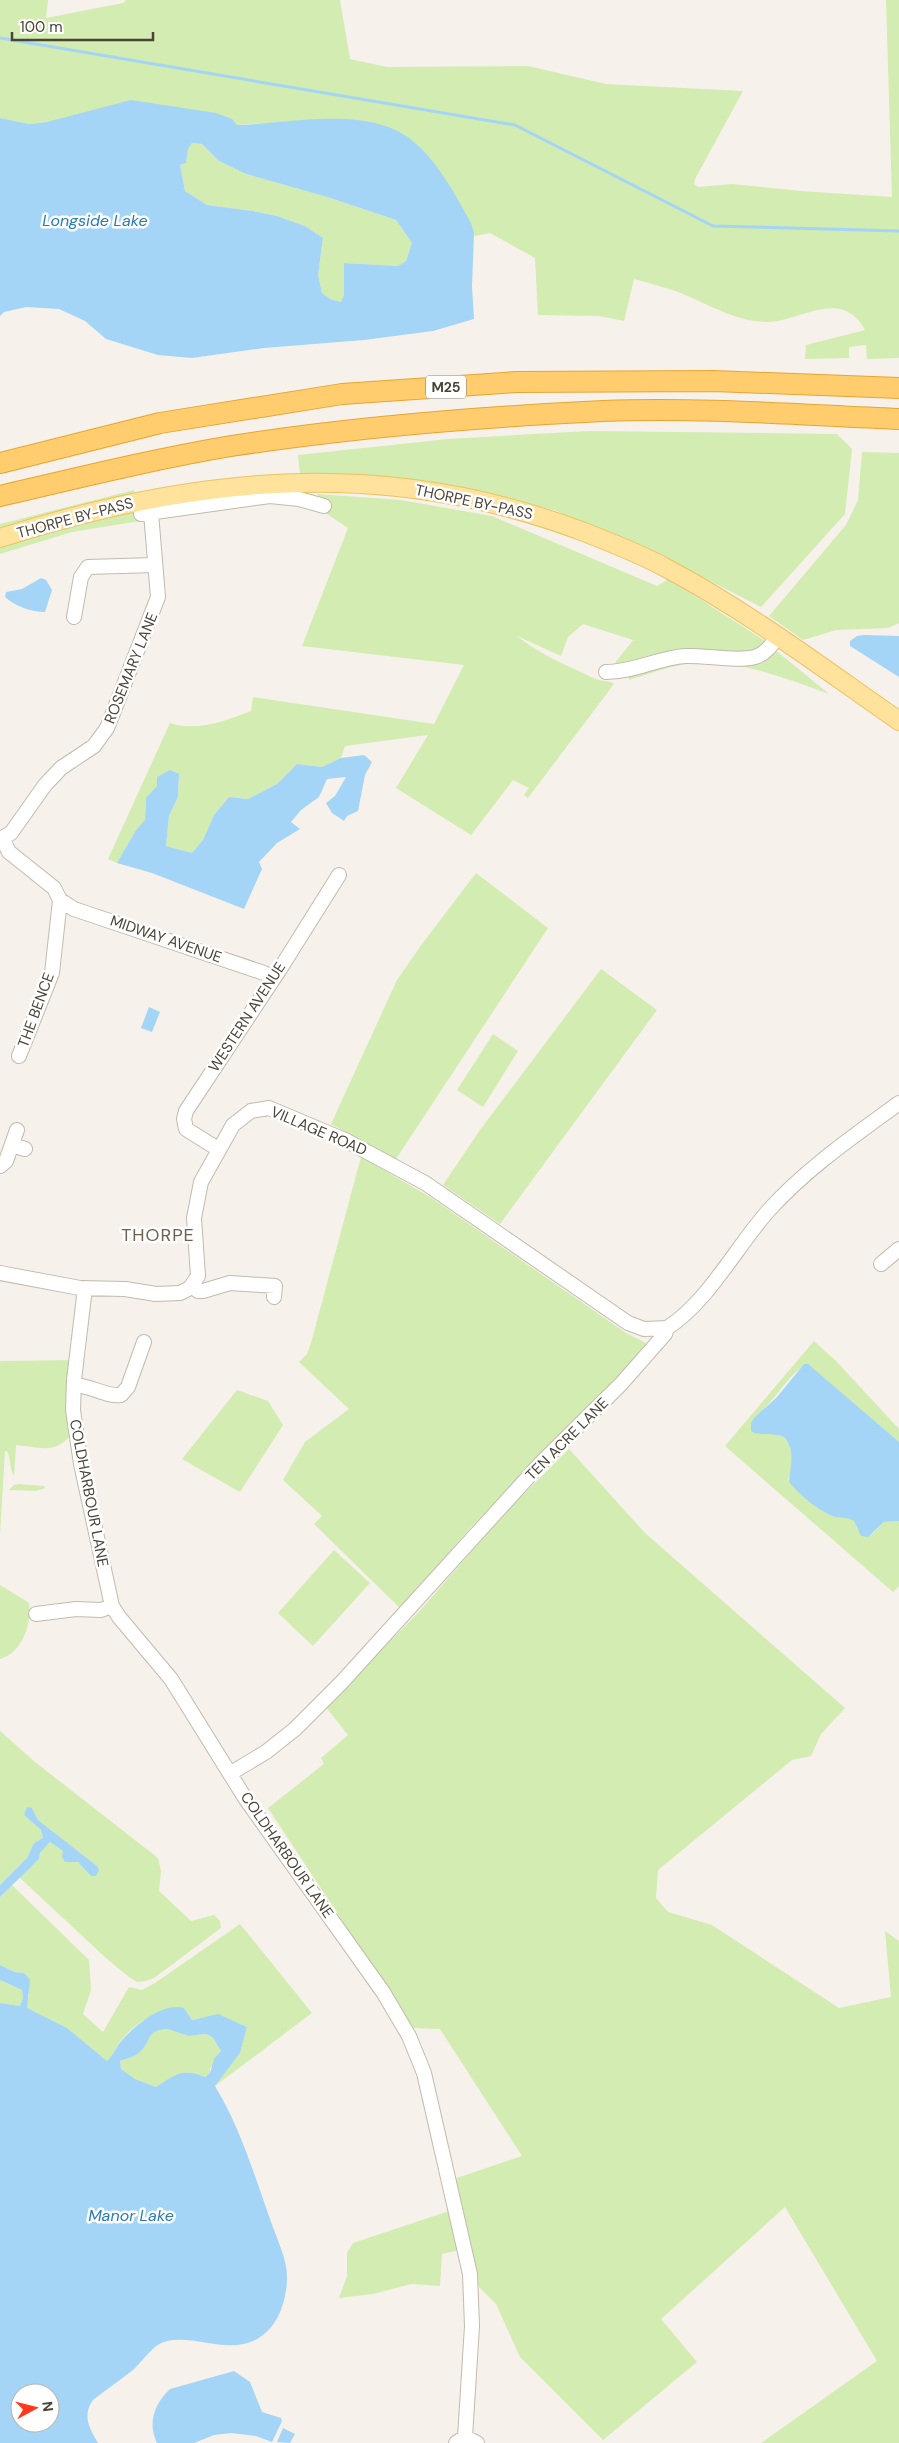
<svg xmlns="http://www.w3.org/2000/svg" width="899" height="2443" font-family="'DM Sans',sans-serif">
<rect width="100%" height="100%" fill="#f6f2eb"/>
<!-- green -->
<path fill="#d2ecb1" d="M0,0H48L46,18L123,3L126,0H340L350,59L387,67L528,66L606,84L743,91L695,179L694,184L698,187L732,184L800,191L892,197L886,0H899V358L867,359L866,345L849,347V358L805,359L806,345L865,330C842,287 801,321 769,322C738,323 706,303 678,292C664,287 649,283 634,279L624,321L599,316L538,315L535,258L490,233L475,236L458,200L421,149L405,136L374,123L315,120L236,125L60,120L29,124L0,118Z
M192,143L202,144L219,161L246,174L327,197L396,220L412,243L406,261L398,266L344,263V295L341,302L330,299L322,293L318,275L323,238L305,226L277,216L253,211L207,205L185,191L180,165L186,163L188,149Z
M589,431L837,434L852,449L845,514L761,607L663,557L554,510L427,482L300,474L298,455L448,439Z
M862,452L899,453V623L888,628L836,630L803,640L769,616L846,525L858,500Z
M134,490L140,521L72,532L0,554V524Z
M317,494L401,500L492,516L657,586L669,579L762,639L829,694C787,679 742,660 696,663C673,664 650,674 629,680L627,671L615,663L633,640L583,624L568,637L561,656L517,636C537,653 572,668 596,679C603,682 609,680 614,684L528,798L524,795L529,788L513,780L471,835L396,788L428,735L345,746L341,758L322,767L297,764L277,784L248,799L229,797L214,815L203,840L192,853L166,846L169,816L178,797L179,774L158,786L146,798L145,820L136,830L117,863L108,859L170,723C197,732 225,721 251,711L253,697L434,724L464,665L302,646L348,528L324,512Z
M476,873L548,928L396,1159L331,1124L397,980L422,944Z
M601,969L657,1010L500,1224L443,1185L480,1130Z
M493,1034L518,1051L483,1107L457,1090Z
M361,1157L430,1197L626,1333L646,1343L611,1387L470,1528L401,1609L314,1524L322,1516L283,1480L305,1442L349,1409L299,1362L307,1354L311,1343Z
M814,1341L837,1362L899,1429V1442L807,1364C788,1374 773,1404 754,1418L757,1434L772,1433L785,1438C794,1450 794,1466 788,1480C802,1491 817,1507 832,1515C842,1520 855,1513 857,1529L871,1535L884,1522L899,1521V1586L893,1592L725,1446Z
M82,1360L74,1431C55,1456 42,1447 16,1445L14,1476C9,1468 11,1459 7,1451H5L0,1535V1361Z
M237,1390L268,1401L283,1425L240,1492L182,1459Z
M569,1449L645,1533L845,1708L821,1734L811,1756L792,1760L658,1870L656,1898L668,1912L712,1925L839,2008L891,1997L885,1931L899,1941V2443H761L877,2361L785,2207L661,2319L697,2362L603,2440L520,2357L496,2304L479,2287L454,2179L522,2156L440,2029L413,2028L268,1808L324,1764L321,1758L348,1735L325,1706L417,1614L506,1512Z
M19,1484L44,1486L45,1488L36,1491L9,1490L14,1485Z
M334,1550L370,1583L313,1646L278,1613Z
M0,1585L29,1603C32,1624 22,1653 0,1659Z
M0,1731L35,1762L158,1858L161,1871L159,1891L191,1921L214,1915L220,1921L221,1928L154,1978L146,1981L137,1982L129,1977L107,1959L19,1877L39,1859L40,1853L50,1842L63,1851L65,1862H78L91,1876L97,1866L38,1820L32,1808L24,1815L41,1830L43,1838L34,1843L27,1858L0,1885Z
M12,1885L89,1960L91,1990L83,2014L103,2032L129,1987L142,1990L155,1983L240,1924L312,2013L215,2086L240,2053L247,2027C231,2019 208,2014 192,2020L184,2008C154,2015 143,2016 122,2039C116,2046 115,2054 107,2061L67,2028L26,2008L29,1995L24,1973L16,1972L0,1965V1897Z
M0,1980L22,1990L23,1998L20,2006L0,2003Z
M167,2029L189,2036L204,2034L209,2035L213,2038L221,2051L210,2069V2073L205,2077C183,2067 175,2075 156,2087L135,2079L121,2069L120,2061C128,2058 136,2057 142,2050C152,2038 147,2031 167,2029Z
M449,2211L460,2250L442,2254L440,2286L411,2284L373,2294L339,2298L347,2276V2253L353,2243Z"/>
<!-- water -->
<path fill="#a4d5f6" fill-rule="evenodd" d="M131,100L216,113L232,119L237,125C289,124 370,104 414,142C438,162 456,196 471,223L474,233L472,286L474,319L433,331L364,340L264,348L192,358L158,355L106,339L85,321L59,309L26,307L4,312L0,316V118L29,124L47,122ZM192,143L202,144L219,161L246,174L327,197L396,220L412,243L406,261L398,266L344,263V295L341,302L330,299L322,293L318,275L323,238L305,226L277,216L253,211L207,205L185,191L180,165L186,163L188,149Z
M41,578L46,580L52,590L45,612C31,612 15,606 5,597L6,592L22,589Z
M864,635L899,636V677L850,646V641L857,636Z
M364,755L372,762L365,775L358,811L347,816L344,821L332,813L326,803L335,796L346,777L327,779L319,797L301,810L291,822L300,829L277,843L259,862L262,869L244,909L152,873L117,863L136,830L145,820L146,798L157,786V777L170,770L179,774L178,797L169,816L166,846L192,853L203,840L214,815L229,797L248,799L277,784L297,764L322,767L341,758Z
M149,1007L160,1012L152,1032L141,1028Z
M804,1364H808L899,1442V1521L884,1522L868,1537L861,1536L854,1521C846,1516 838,1519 830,1515C815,1508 800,1495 789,1482C790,1466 796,1453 785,1438C773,1431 759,1437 751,1431V1423L754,1418L777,1397Z
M27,1807L32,1808L38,1820L97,1866L99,1870L96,1876H91L78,1862H65L62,1857L63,1851L50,1842L40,1853L39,1859L0,1897V1885L27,1858L34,1843L43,1838L41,1830L24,1815Z
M0,1965L15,1972L24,1973L30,1980L27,2008L67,2028L107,2061C115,2054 116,2046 123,2039C136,2025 163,2002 184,2008L192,2020L218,2014L247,2027L240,2053L215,2086C240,2127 254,2174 270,2219C276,2237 287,2258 287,2277C287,2300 278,2328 257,2339C229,2355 196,2335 167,2341C153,2344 143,2361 133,2370C120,2380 106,2390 93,2400C82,2416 89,2427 98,2443H0V2003L20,2006L23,1998L22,1990L0,1980ZM167,2029L189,2036L204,2034L209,2035L213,2038L221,2051L214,2059L210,2073L205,2077C182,2067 175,2075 156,2087L135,2079L121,2069L120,2061C128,2058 136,2057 142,2050C152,2038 147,2031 167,2029ZM20,2393H50V2423H20Z
M234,2371L250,2382L262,2412L281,2418L282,2421L272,2442L256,2436L231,2433L214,2435L194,2443H157C147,2423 155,2403 170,2389Z
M283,2428L295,2434L290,2443L277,2442Z"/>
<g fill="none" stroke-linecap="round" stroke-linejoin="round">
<!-- stream -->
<path stroke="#a4d5f6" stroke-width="3" d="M0,38L515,125L713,226L899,231"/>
<defs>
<path id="minor" d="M141,514L270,496L299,499L324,506
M74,617L81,577L88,567L155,565
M606,672C634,672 658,658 685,656C705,655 737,662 755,657C765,654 771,646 777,637
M2,838L9,852L54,888L60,900L52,973L19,1056
M0,839L11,833L45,785L61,768L94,746L107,728L113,713L158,597L151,513
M60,900L74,909L264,973L273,978
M12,1145L25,1149
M218,1149L186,1129L184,1119L186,1111L280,969L339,875
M0,1166L6,1161L17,1130
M881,1264L899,1249
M0,1273L80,1288L125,1289L156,1294L180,1293L190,1288L198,1276L194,1218L201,1182L233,1125L251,1111L269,1108L345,1140L425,1183L628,1323L644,1329L667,1328
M193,1286L198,1291H203L230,1283L275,1286L274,1297
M85,1288L74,1380L73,1410L81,1464L112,1606L119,1617L171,1679L245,1798L383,1992L409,2036L424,2073L470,2274L472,2326L465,2437
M74,1385C90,1385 106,1397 121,1395L128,1387L144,1342
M36,1614L76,1609L101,1610L112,1606
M231,1773L266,1752L295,1729L341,1683L541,1463L621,1384L665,1334L667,1328C708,1302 736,1247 769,1210C807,1168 854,1136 899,1103
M456,2443L465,2437L477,2443"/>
<path id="major" d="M0,538C197,475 387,457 584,532C612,543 641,554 668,569C749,612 824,669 899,721"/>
<path id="highway" d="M0,463L160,423L342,394L516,382L714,381L899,388
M0,496C77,478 154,459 231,446C354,427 479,417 603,411C701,407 801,415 899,419"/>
</defs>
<!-- minor casing -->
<use href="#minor" stroke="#c3baac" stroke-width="16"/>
<!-- major casing -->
<use href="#major" stroke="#ecc262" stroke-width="20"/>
<!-- highway casing -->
<use href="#highway" stroke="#e8a432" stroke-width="22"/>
<!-- minor -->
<use href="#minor" stroke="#fff" stroke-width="14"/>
<!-- major -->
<use href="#major" stroke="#ffe29b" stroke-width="18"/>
<!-- highway -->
<use href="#highway" stroke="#ffcd6d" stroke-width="20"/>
</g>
<g text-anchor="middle" stroke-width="5" stroke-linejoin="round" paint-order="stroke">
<!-- shield labels -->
<rect fill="#fff" stroke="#817b73" stroke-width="1" x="426" y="375.5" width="40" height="23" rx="4"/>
<g font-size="14" font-weight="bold" fill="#4b4337">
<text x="446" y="392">M25</text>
</g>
<!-- street labels -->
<g font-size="15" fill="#4b4337" stroke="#fff">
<text transform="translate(474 502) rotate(12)" y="5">THORPE BY-PASS</text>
<text transform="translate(75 518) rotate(-15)" y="5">THORPE BY-PASS</text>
<text transform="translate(131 668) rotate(-68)" y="5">ROSEMARY LANE</text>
<text transform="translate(166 939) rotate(19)" y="5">MIDWAY AVENUE</text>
<text transform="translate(36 1010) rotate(-70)" y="5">THE BENCE</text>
<text transform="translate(247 1017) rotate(-57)" y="5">WESTERN AVENUE</text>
<text transform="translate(319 1131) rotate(23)" y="5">VILLAGE ROAD</text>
<text transform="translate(567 1439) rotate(-45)" y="5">TEN ACRE LANE</text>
<text transform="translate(89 1493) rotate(79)" y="5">COLDHARBOUR LANE</text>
<text transform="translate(287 1855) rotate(55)" y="5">COLDHARBOUR LANE</text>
</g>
<!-- water labels -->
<g font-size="16" font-style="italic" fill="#277bb7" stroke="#fff">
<text x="95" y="226">Longside Lake</text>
<text x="131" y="2221">Manor Lake</text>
</g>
<!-- quarter labels -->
<g font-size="18" letter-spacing="1" fill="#6f614e" stroke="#fff">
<text x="158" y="1241">THORPE</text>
</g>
</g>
<!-- north arrow -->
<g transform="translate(35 2408) rotate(83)"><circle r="24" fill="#ffffff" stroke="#b7b4af"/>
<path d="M0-4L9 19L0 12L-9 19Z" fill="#ff3919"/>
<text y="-8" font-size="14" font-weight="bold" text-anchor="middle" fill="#4b4337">N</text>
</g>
<!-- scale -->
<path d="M12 32v8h141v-8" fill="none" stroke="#4b4337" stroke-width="2.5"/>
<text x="20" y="32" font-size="15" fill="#4b4337" stroke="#ffffff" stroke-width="4" paint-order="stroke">100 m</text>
</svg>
